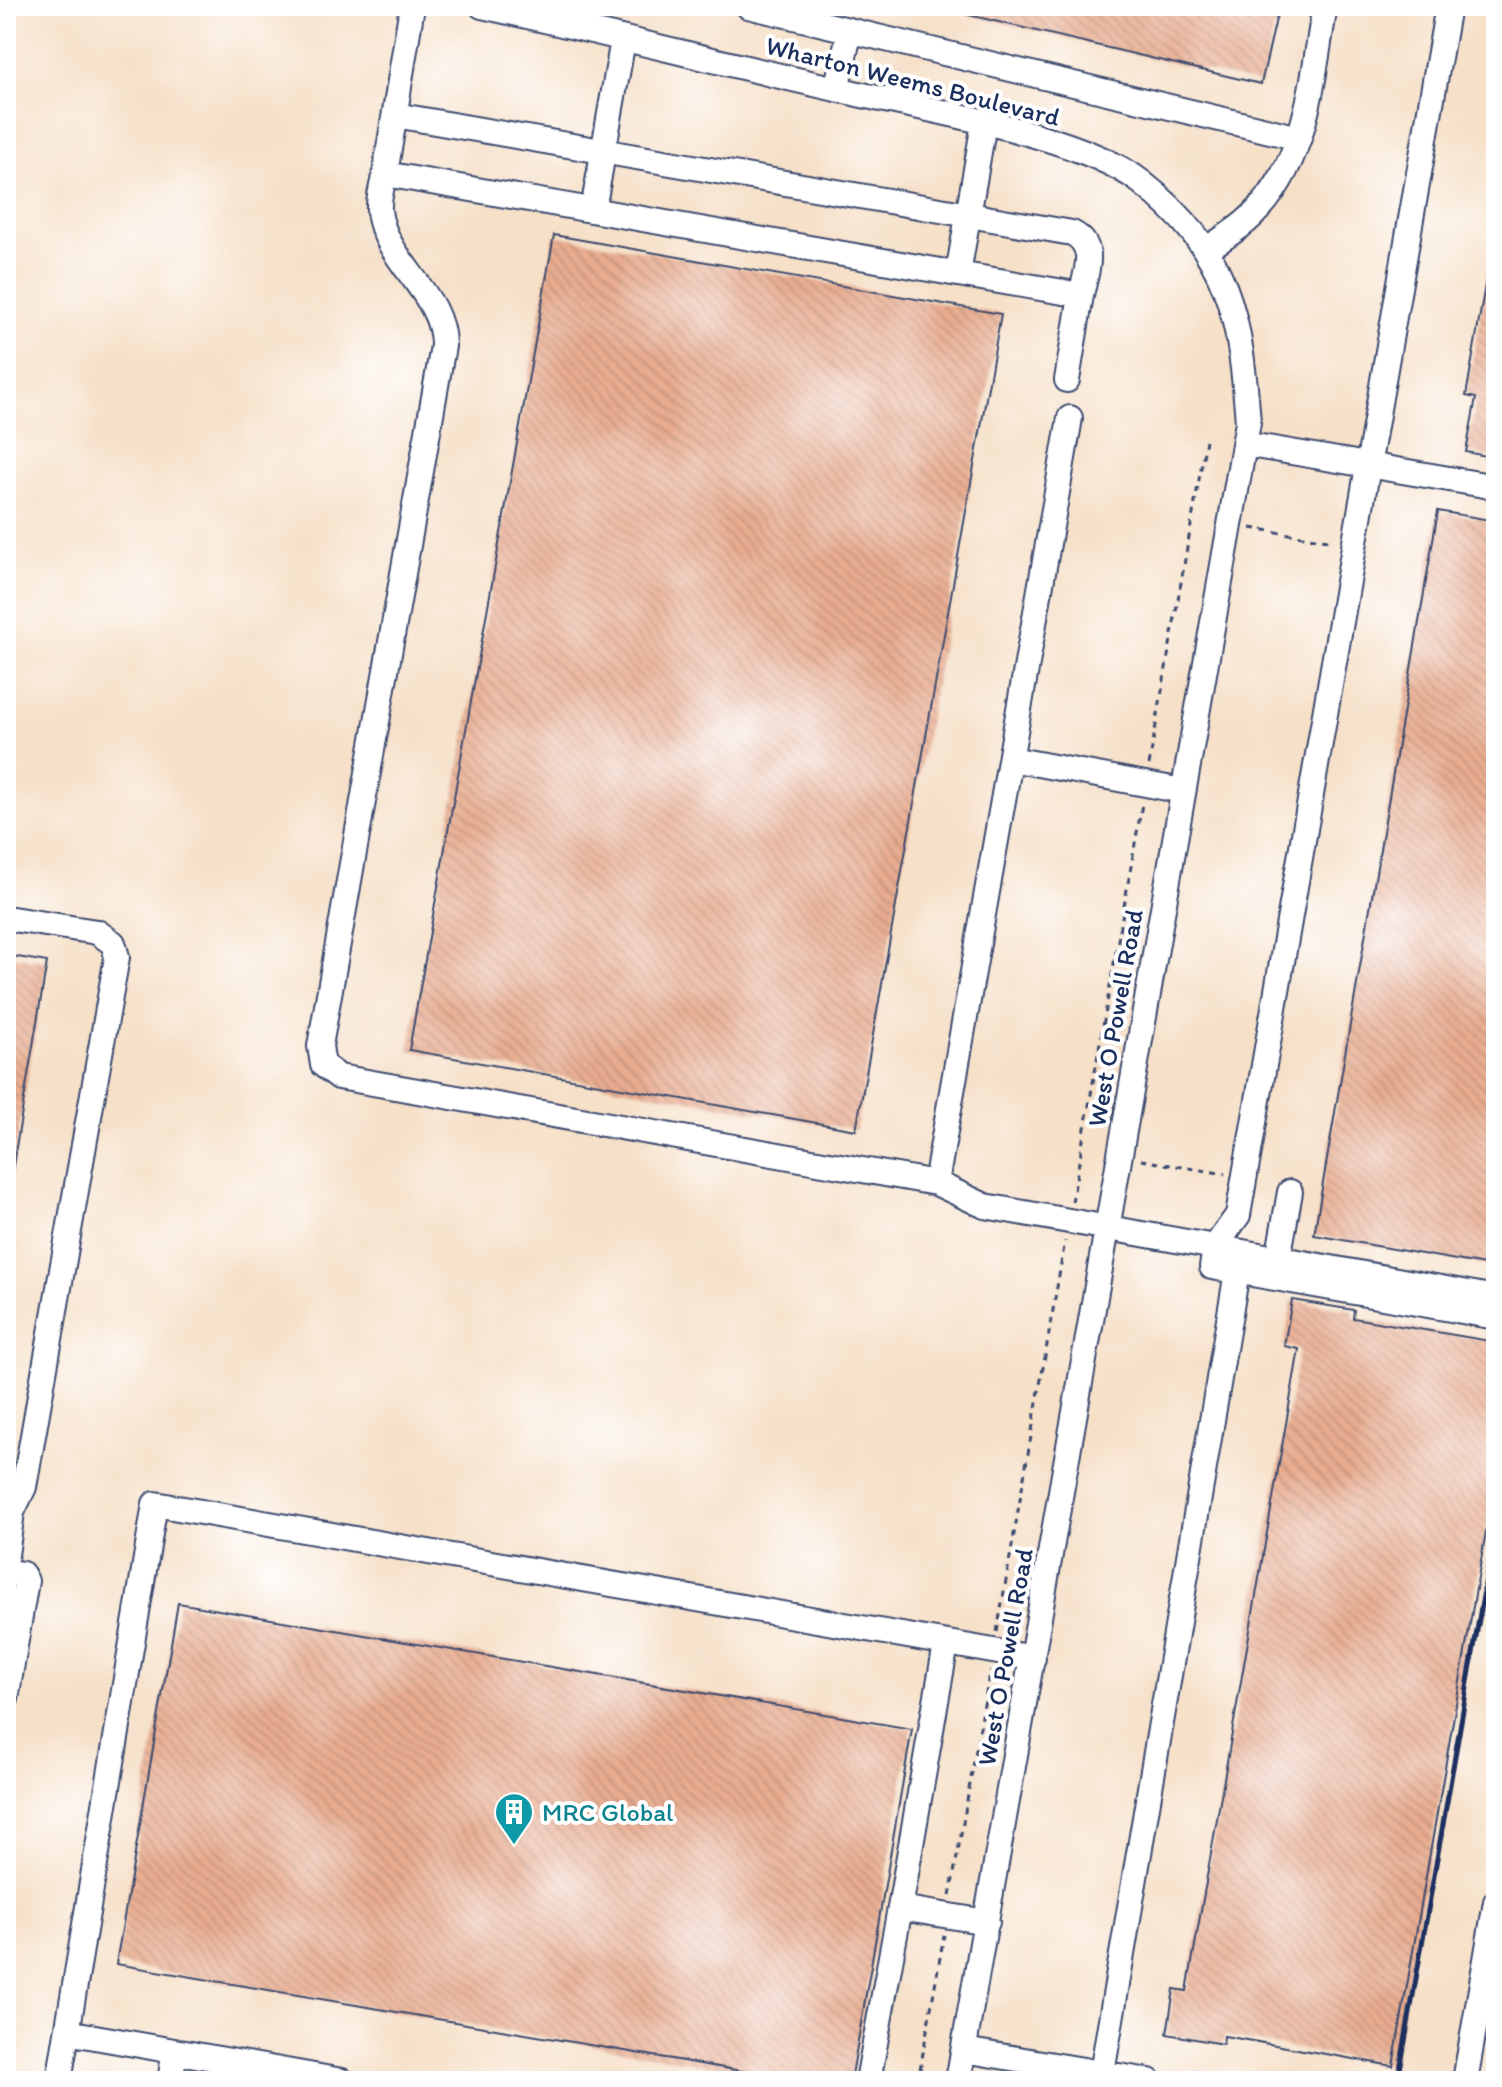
<svg xmlns="http://www.w3.org/2000/svg" width="1502" height="2087" font-family="Itim,sans-serif">
<defs>
<pattern id="building-back-hatch" width="6" height="6" patternUnits="userSpaceOnUse" patternTransform="scale(2)"><rect width="6" height="6" fill="#e8ac8f"/><path d="M-1 5l2 2M0 0l6 6M5-1l2 2" fill="none" stroke="#c6947e"/></pattern>
</defs>
<rect width="100%" height="100%" fill="#fff"/>
<filter id="ink" filterUnits="userSpaceOnUse"><feTurbulence type="fractalNoise" baseFrequency=".0125" numOctaves="2"/><feDisplacementMap in="SourceGraphic" scale="16" xChannelSelector="R" yChannelSelector="G"/><feConvolveMatrix kernelMatrix="1 2 1 2 8 2 1 2 1" color-interpolation-filters="sRGB"/></filter>
<filter id="wash" filterUnits="userSpaceOnUse"><feTurbulence type="fractalNoise" baseFrequency=".006" numOctaves="4" result="noise"/><feDisplacementMap in="SourceGraphic" scale="32" xChannelSelector="R" yChannelSelector="G"/><feGaussianBlur stdDeviation="1.8" result="paint"/><feColorMatrix in="noise" values="0 0 0 0 0 0 0 0 0 0 0 0 0 0 0 0 0 1.4 0 .05"/><feComposite in="paint" operator="in"/></filter>
<g filter="url(#wash)">
<rect width="100%" height="100%" fill="#f6e0c8"/>
<g id="blocks">
<!-- building -->
<path fill="url(#building-back-hatch)" d="M931,6H1279L1261,84Z
M1494,233H1496V458L1466,452L1476,398L1466,396Z
M554,235L1001,314L856,1130L409,1050Z
M1438,511L1496,521V1267L1314,1235Z
M6,955L47,962L8,1195H6Z
M1292,1300L1354,1310L1353,1318L1496,1342V1474L1393,2066L1224,2036L1223,2044L1167,2034L1174,1989L1187,1991L1299,1349L1284,1346Z
M178,1603L912,1729L851,2081H800L116,1964Z"/>
</g>
</g>
<g filter="url(#ink)">
<use href="#blocks" fill-opacity="0" stroke="#3c4a6e" stroke-width="2"/>
<g fill="none" stroke-linecap="round" stroke-linejoin="round">
<defs>
<path id="minor" d="M412,6L385,174L958,274L984,123
M482,6C606,33 729,65 854,93C931,111 1081,135 1141,182C1230,252 1240,316 1248,422L958,2081
M748,6L1299,138
M836,89L850,31
M395,115L1072,233C1098,246 1086,272 1081,295
M385,174C382,185 378,199 379,211C385,262 444,294 443,346L320,1046L323,1065L339,1077L936,1183L1070,418
M593,210L623,40
M1206,250C1221,239 1238,230 1251,217C1308,163 1312,79 1325,6
M958,274L1081,295L1067,380
M1244,444L1496,487
M1011,759L1183,791
M6,918L97,932L113,943L117,957L24,1487L12,1512L6,1513
M936,1183L985,1206L1215,1247L1238,1215L1448,6
M1278,1259L1290,1192
M1496,1298L1215,1247L1212,1267L1496,1317
M6,1555L12,1512
M6,1572L22,1574L26,1581L6,1699
M900,1908L946,1644
M67,2032L342,2081
M964,2050L1149,2081
M1102,2073L1237,1272
M59,2081L155,1504L1033,1658
M170,2081L175,2051
M868,2081L900,1908L987,1922
M1465,2081L1496,1902"/>
</defs>
<!-- minor casing -->
<use href="#minor" stroke="#3c4a6e" stroke-width="28"/>
<!-- path -->
<path stroke="#3c4a6e" stroke-width="3" stroke-dasharray="6 6" stroke-linecap="butt" d="M1251,528L1334,541
M1149,765L1207,434
M1141,1160L1225,1174
M1072,1202L1142,804
M997,1632L1065,1241
M950,1896L990,1671
M918,2081L944,1935"/>
<!-- minor -->
<use href="#minor" stroke="#fff" stroke-width="24"/>
<!-- rail -->
<path stroke="#1b2f5e" stroke-width="5" d="M1398,2081L1496,1522"/>
</g>
</g>
<!-- icons -->
<defs>
<symbol id="building-pin" viewBox="-11 -11 22 30"><path d="M0 17L-7.5 6A9.5 9.5 0 1 1 7.5 6Z" fill="#0f9aa8" stroke="#fff"/><path d="M-4-6H4V6H1V3H-1V6H-4ZM-2.5-4.3h1.7v1.8h-1.7ZM.8-4.3h1.7v1.8H.8ZM-2.5-1h1.7V.8h-1.7ZM.8-1h1.7V.8H.8Z" fill="#fff"/></symbol>
</defs>
<g fill-rule="evenodd">
<use href="#building-pin" x="492" y="1790" width="44" height="60"/>
</g>
<g text-anchor="middle" stroke-width="8" stroke-linejoin="round" paint-order="stroke">
<!-- street labels -->
<g font-size="26" fill="#1b2f5e" stroke="#fff">
<text transform="translate(913 81) rotate(14)" y="9">Wharton Weems Boulevard</text>
<text transform="translate(1115 1018) rotate(-80)" y="9">West O Powell Road</text>
<text transform="translate(1005 1657) rotate(-80)" y="9">West O Powell Road</text>
</g>
<!-- culture labels -->
<g font-size="26" fill="#0d838f" stroke="#fff" text-anchor="start">
<text x="542" y="1821">MRC Global</text>
</g>
</g>
<!-- margin -->
<rect width="1502" height="2087" fill="none" stroke="#fff" stroke-width="32"/>
</svg>
